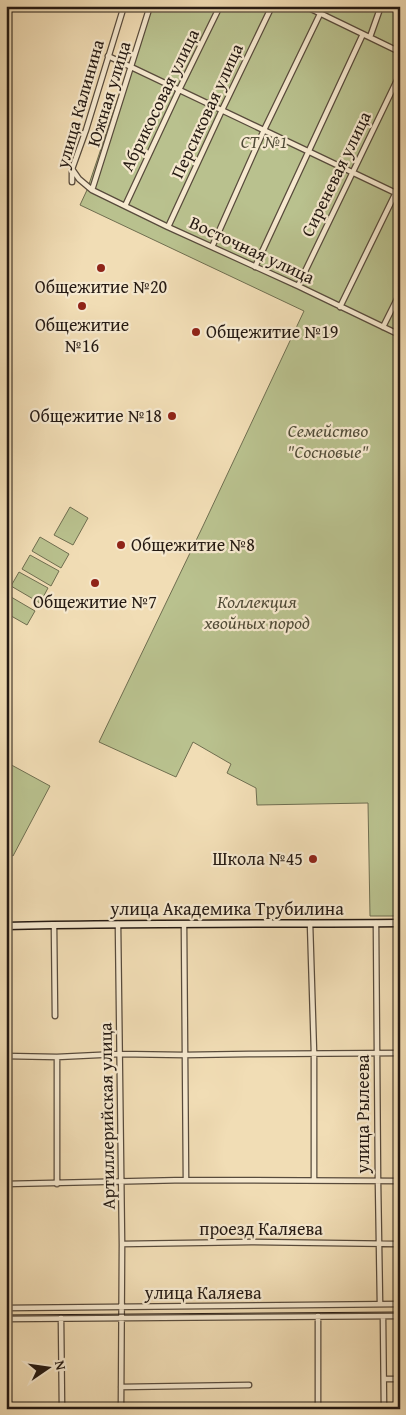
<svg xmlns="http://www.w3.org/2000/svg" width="406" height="1415" font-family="'Gentium Book Plus',serif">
<rect width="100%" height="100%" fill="#f1ddb5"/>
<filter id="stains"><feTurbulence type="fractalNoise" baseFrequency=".004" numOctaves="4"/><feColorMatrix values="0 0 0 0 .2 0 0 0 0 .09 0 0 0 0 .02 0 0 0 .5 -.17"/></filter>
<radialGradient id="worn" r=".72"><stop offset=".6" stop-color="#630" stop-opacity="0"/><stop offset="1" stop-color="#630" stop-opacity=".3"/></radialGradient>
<!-- green -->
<path fill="#b9c18e" stroke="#6f6e50" d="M148,6H400V916H370L368,803L257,805L256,788L227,773L231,764L193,742L176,777L99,742L203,526L304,311L80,205L87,190L129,66Z
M70,507L88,518L73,545L54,535Z
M40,537L69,554L61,568L32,551Z
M30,555L59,571L51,586L22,569Z
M19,572L48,588L40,603L11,586Z
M6,594L35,611L27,625L6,613Z
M6,762L50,786L13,856L6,852Z"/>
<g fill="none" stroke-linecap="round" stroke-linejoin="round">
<defs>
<path id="minor" d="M305,6L400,52
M370,37L381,6
M108,56L400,195
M72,169L79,179L92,190L168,227L298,286L400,335
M72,182V169L86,130L124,6
M92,190L150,6
M125,206L179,90L220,6
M168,227L222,110L272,6
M212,247L264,130L320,14
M255,267L363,34
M298,286L400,74
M340,307L400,184
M383,327L400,293
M310,923L314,1053V1180
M376,923L378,1181L380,1304
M118,924L122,1244L121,1409
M54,925L55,1016
M184,925L186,1180
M6,1056L57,1057L119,1054L184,1055L249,1054L400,1053
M57,1057V1184
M6,1184L186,1180L400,1181
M122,1244L251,1242L400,1244
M6,1308L400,1304
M318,1316V1409
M383,1317L384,1409
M61,1318L62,1409
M6,1319L400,1316
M384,1379H400
M121,1387L249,1385"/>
<path id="secondary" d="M6,926C137,923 269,924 400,923"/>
</defs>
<!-- minor casing -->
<use href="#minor" stroke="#584b3c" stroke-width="7"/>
<!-- secondary casing -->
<use href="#secondary" stroke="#251a13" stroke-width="9"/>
<!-- minor -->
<use href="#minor" stroke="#f6e9cf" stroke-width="4.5"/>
<!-- secondary -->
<use href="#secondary" stroke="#f6e9cf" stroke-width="6"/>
<!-- tram -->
<path stroke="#251a13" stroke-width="1" d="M6,1315L400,1312"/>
</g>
<!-- markers -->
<g fill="#8f2418" stroke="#f6e9cf" stroke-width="2">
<circle cx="101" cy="268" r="5"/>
<circle cx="82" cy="306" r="5"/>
<circle cx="196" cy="332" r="5"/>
<circle cx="172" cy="416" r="5"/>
<circle cx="121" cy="545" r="5"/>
<circle cx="95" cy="583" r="5"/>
<circle cx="313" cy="859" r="5"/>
</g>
<g text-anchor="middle" stroke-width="4.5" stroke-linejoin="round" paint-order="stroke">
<!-- street labels -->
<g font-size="18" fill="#251a13" stroke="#f6e9cf">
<text transform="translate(109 94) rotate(-73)" y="6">Южная улица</text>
<text transform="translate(160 100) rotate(-64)" y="6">Абрикосовая улица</text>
<text transform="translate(80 104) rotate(-74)" y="6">улица Калинина</text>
<text transform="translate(207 111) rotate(-65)" y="6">Персиковая улица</text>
<text transform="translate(336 174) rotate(-64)" y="6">Сиреневая улица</text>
<text transform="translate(252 250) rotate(25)" y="6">Восточная улица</text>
<text x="227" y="915">улица Академика Трубилина</text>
<text transform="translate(363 1114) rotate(-90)" y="6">улица Рылеева</text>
<text transform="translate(107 1116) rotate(-91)" y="6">Артиллерийская улица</text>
<text x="261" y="1235">проезд Каляева</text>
<text x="203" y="1299">улица Каляева</text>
</g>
<!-- park labels -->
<g font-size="18" font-style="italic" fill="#514c38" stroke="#f6e9cf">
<text x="264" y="148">СТ №1</text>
<text x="328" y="437">Семейство<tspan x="328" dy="21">"Сосновые"</tspan></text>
<text x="257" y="608">Коллекция<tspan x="257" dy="21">хвойных пород</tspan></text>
</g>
<!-- poi labels -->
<g font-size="18" fill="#251a13" stroke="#f6e9cf">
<text x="101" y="293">Общежитие №20</text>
<text x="82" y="331">Общежитие<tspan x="82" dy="21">№16</tspan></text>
<text x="206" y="338" text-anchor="start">Общежитие №19</text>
<text x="162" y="422" text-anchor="end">Общежитие №18</text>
<text x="131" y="551" text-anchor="start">Общежитие №8</text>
<text x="95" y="608">Общежитие №7</text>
<text x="303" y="865" text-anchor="end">Школа №45</text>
</g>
</g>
<!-- margin -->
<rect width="406" height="1415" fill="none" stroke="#f1ddb5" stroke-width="25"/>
<rect x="8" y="8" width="391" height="1400" fill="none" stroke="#251a13" stroke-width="2.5"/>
<rect x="12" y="12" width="381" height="1390" fill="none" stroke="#251a13"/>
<!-- north arrow -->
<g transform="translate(48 1368) rotate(77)" stroke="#f6e9cf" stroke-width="4" paint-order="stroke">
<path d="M0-4L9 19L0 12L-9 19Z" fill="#251a13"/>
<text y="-8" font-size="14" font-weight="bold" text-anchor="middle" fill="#251a13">N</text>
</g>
<rect width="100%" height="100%" filter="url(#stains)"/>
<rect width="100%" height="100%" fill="url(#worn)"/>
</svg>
